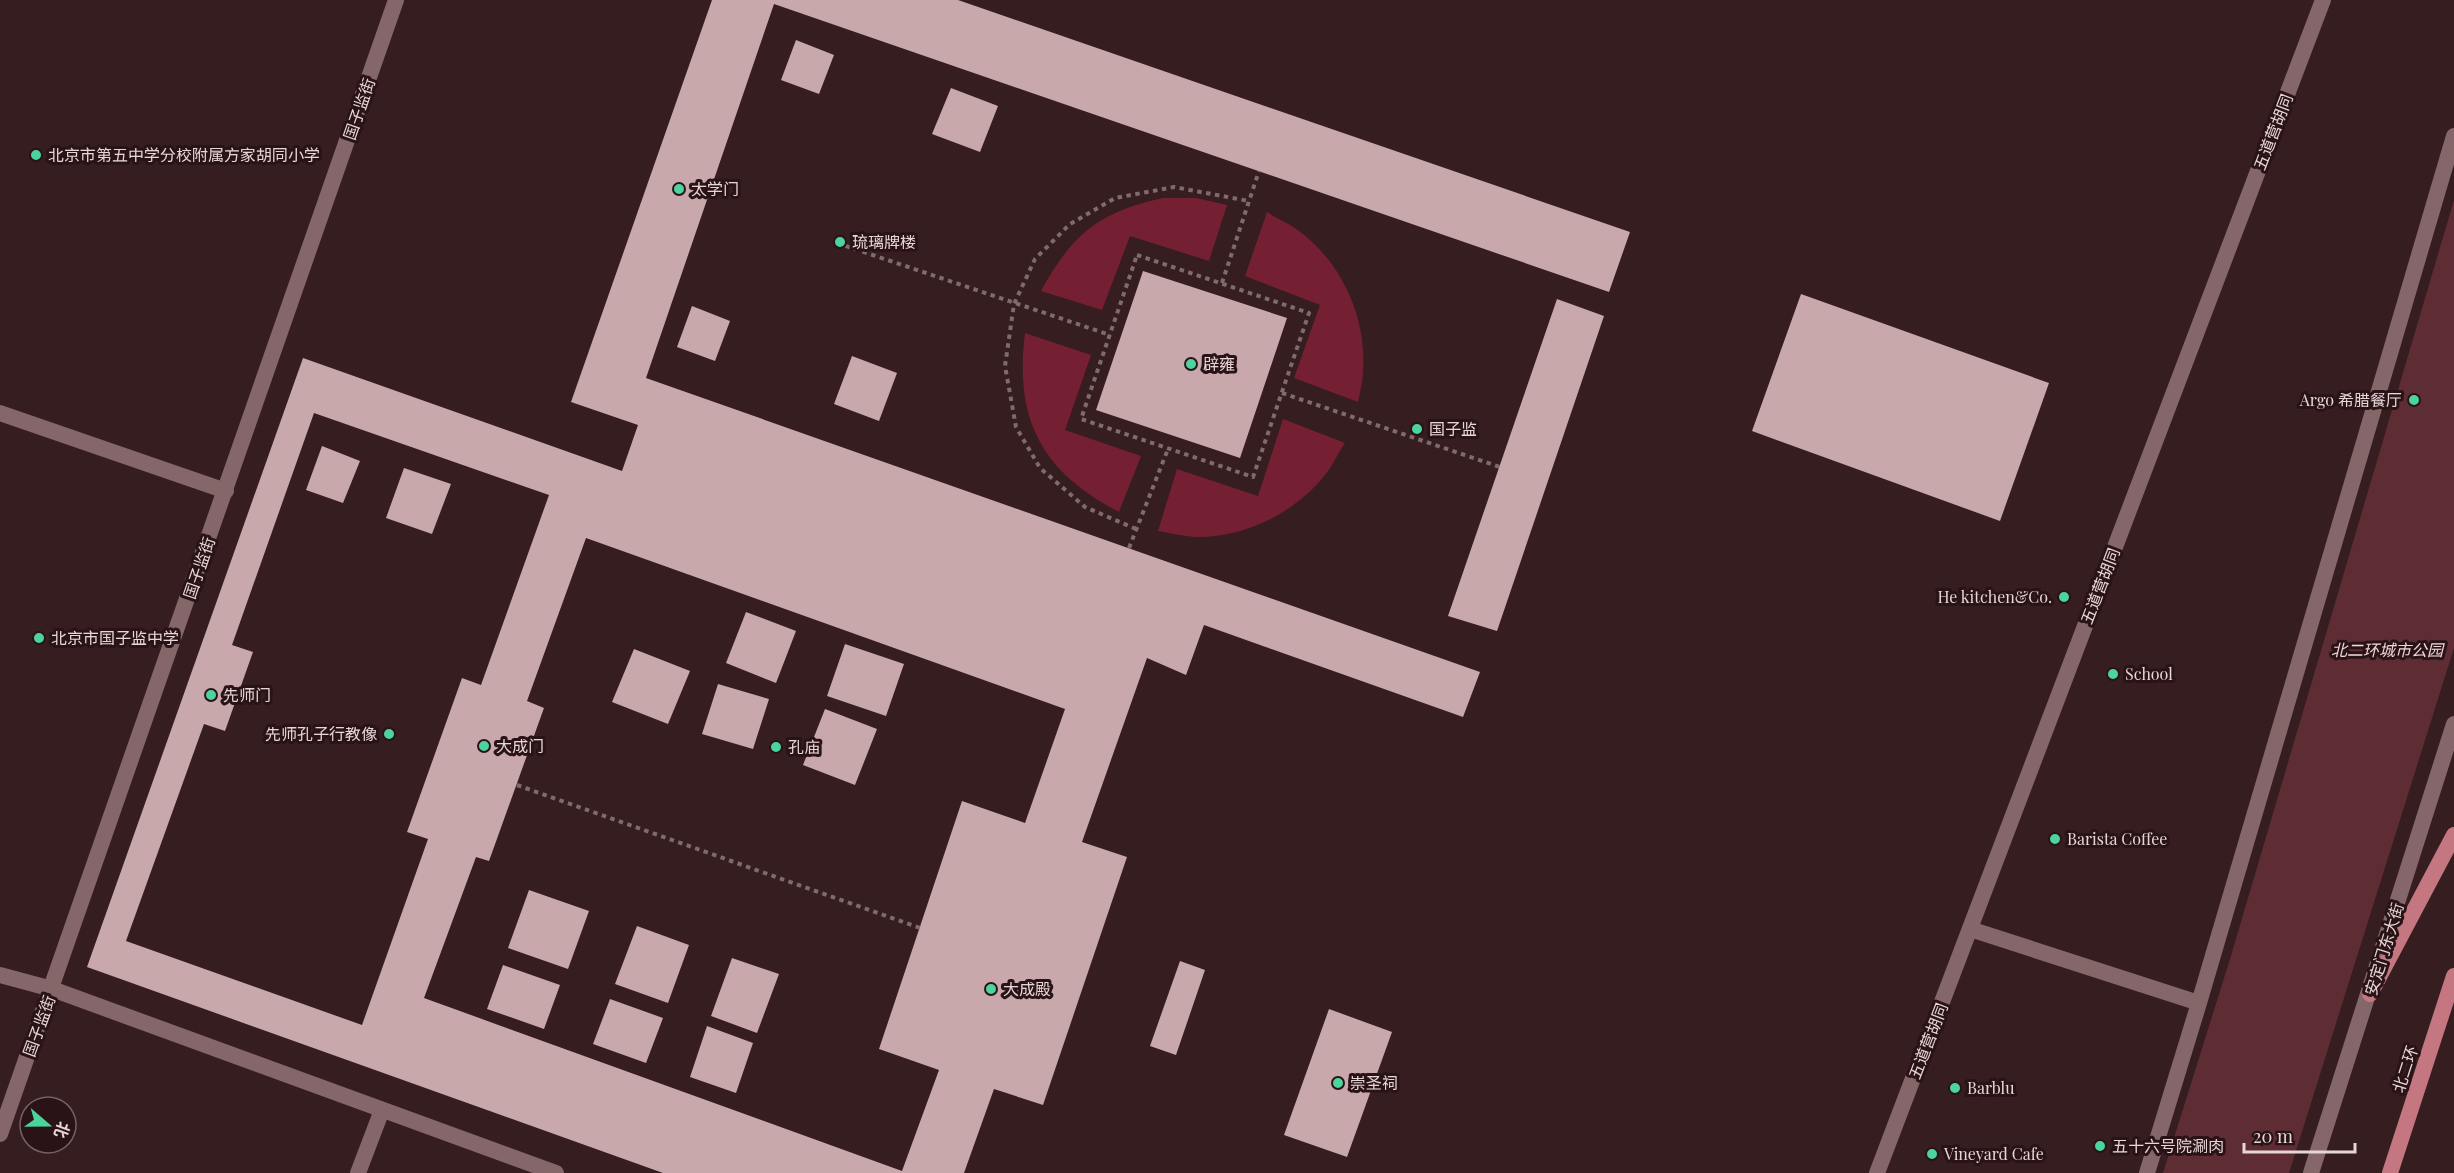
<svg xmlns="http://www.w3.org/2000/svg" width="2454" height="1173" font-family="'Playfair Display','Noto Sans SC',serif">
<rect width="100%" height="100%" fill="#351d20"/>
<!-- green -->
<path fill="#5e2d34" d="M2454,200V648L2289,1173H2163L2230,959Z"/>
<!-- water -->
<path fill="#751f32" d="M1163,198H1196L1227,205L1209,261L1130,236L1102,310L1041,291C1072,234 1099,212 1163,198Z
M1267,212C1276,218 1286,222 1295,228C1340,259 1367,316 1363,370C1363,381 1360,392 1358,402L1294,378L1320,305L1245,276Z
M1025,333L1091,355L1065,430L1141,456L1119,512C1042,472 1014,420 1025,333Z
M1283,419L1345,443C1338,453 1333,465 1325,475C1295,513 1244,538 1195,537C1183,536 1170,533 1158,531L1177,469L1258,496Z"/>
<!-- building -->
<path fill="#c9a8ab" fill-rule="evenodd" d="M712,0H958L1630,232L1609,292L774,4L646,378L1480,672L1463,717L1204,625L1186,675L1147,658L1082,842L1127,857L1043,1105L994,1089L964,1173H663L87,967L303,358L622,471L638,425L571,402ZM314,413L549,495L481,685L462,678L407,832L428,839L362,1025L126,941L204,724L225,731L253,652L232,645ZM586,538L1065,709L1025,823L962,801L879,1049L939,1070L902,1171L424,998L476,857L489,861L544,708L527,701Z
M796,40L834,55L819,94L781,80Z
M951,88L998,106L980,152L932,134Z
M1143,271L1287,318L1240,458L1096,410Z
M1801,294L2049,383L2000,521L1752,431Z
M1557,299L1604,316L1497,631L1448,616Z
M692,306L730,321L715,361L677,347Z
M852,356L897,373L879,421L834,404Z
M322,446L360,461L343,503L306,490Z
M404,468L451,484L432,534L386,518Z
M746,612L796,631L776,683L726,663Z
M845,644L904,664L886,716L827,696Z
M634,649L690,671L668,724L612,702Z
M718,684L769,699L753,749L702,734Z
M825,709L877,729L855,785L803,765Z
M529,890L589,911L568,969L508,948Z
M637,926L689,945L668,1003L615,984Z
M732,958L779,974L757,1033L711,1016Z
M1180,961L1205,970L1176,1055L1150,1046Z
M503,965L560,985L544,1029L487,1009Z
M610,999L663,1018L646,1063L593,1044Z
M1329,1009L1392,1032L1347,1157L1284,1135Z
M707,1026L753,1043L736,1093L690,1077Z"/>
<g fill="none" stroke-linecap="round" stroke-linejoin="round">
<!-- path -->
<path stroke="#7f6a6c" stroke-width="4" stroke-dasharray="4.5 4.5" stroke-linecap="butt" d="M837,243L1110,335
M1137,255L1309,313L1253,477L1081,419Z
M1222,283L1259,171
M1282,393L1500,467
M1136,529L1085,507L1040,468L1016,427L1005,366L1014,304L1035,259L1070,224L1115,198L1174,187L1249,201
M1129,548L1168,449
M517,785L920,928"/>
<!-- service -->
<path stroke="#85676a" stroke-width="16" d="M0,413L226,491
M1970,929L2199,1003
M0,975L52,989L556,1173
M358,1173L382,1110
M2147,1173L2199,1003L2454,136"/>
<!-- minor -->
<path stroke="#85676a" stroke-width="16" d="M0,1134L396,0
M1877,1173L2323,0"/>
<!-- tertiary -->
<path stroke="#85676a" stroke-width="16" d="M2311,1173L2454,724"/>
<!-- trunk -->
<path stroke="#c47781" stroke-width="16" d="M2370,994L2454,835
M2390,1173L2454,976"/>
</g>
<!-- markers -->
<g fill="#4bd49b" stroke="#2a1316" stroke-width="2">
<circle cx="36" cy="155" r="6"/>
<circle cx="679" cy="189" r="6"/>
<circle cx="840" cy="242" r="6"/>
<circle cx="1191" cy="364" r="6"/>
<circle cx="2414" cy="400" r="6"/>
<circle cx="1417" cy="429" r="6"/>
<circle cx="2064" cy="597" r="6"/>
<circle cx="39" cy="638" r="6"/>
<circle cx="2113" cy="674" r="6"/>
<circle cx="211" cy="695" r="6"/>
<circle cx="389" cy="734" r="6"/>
<circle cx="484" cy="746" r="6"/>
<circle cx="776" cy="747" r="6"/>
<circle cx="2055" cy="839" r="6"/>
<circle cx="991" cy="989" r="6"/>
<circle cx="1338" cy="1083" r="6"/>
<circle cx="1955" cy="1088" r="6"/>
<circle cx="2100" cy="1146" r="6"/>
<circle cx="1932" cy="1154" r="6"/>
</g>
<g text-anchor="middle" stroke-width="6" stroke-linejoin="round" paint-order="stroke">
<!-- street labels -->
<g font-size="16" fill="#e7d6d7" stroke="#2a1316">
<text transform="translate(359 109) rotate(-71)" y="6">国子监街</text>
<text transform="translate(2273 132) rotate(-69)" y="6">五道营胡同</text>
<text transform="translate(199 568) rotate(-71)" y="6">国子监街</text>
<text transform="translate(2100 586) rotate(-69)" y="6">五道营胡同</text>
<text transform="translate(2384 949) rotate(-73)" y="6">安定门东大街</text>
<text transform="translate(39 1026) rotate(-70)" y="6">国子监街</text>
<text transform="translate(1928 1041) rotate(-69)" y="6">五道营胡同</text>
<text transform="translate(2405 1069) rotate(-72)" y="6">北二环</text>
</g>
<!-- poi labels -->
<g font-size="16" fill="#e7d6d7" stroke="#2a1316" text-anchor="start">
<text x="48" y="161">北京市第五中学分校附属方家胡同小学</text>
<text x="691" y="195">太学门</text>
<text x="852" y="248">琉璃牌楼</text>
<text x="1203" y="370">辟雍</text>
<text x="2402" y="406" text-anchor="end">Argo 希腊餐厅</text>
<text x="1429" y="435">国子监</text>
<text x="2052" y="603" text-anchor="end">He kitchen&amp;Co.</text>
<text x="51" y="644">北京市国子监中学</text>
<text x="2125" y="680">School</text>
<text x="223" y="701">先师门</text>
<text x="377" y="740" text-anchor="end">先师孔子行教像</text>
<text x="496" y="752">大成门</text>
<text x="788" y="753">孔庙</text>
<text x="2067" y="845">Barista Coffee</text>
<text x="1003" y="995">大成殿</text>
<text x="1350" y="1089">崇圣祠</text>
<text x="1967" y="1094">Barblu</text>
<text x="2112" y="1152">五十六号院涮肉</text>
<text x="1944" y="1160">Vineyard Cafe</text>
</g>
<!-- park labels -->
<g font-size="16" font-style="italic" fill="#f0d5d7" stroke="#2a1316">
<text x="2387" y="656">北二环城市公园</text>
</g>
</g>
<!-- north arrow -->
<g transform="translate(48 1125) rotate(110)"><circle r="28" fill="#2a1316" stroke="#766163" stroke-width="1.5"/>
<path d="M0-4.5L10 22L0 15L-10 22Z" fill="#4bd49b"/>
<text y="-9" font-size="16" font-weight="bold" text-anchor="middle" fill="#e7d6d7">北</text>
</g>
<!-- scale -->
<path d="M2244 1143v9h111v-9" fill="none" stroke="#e7d6d7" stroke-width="3"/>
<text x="2253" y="1143" font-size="18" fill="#e7d6d7" stroke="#2a1316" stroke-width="4.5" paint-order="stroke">20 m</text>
</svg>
